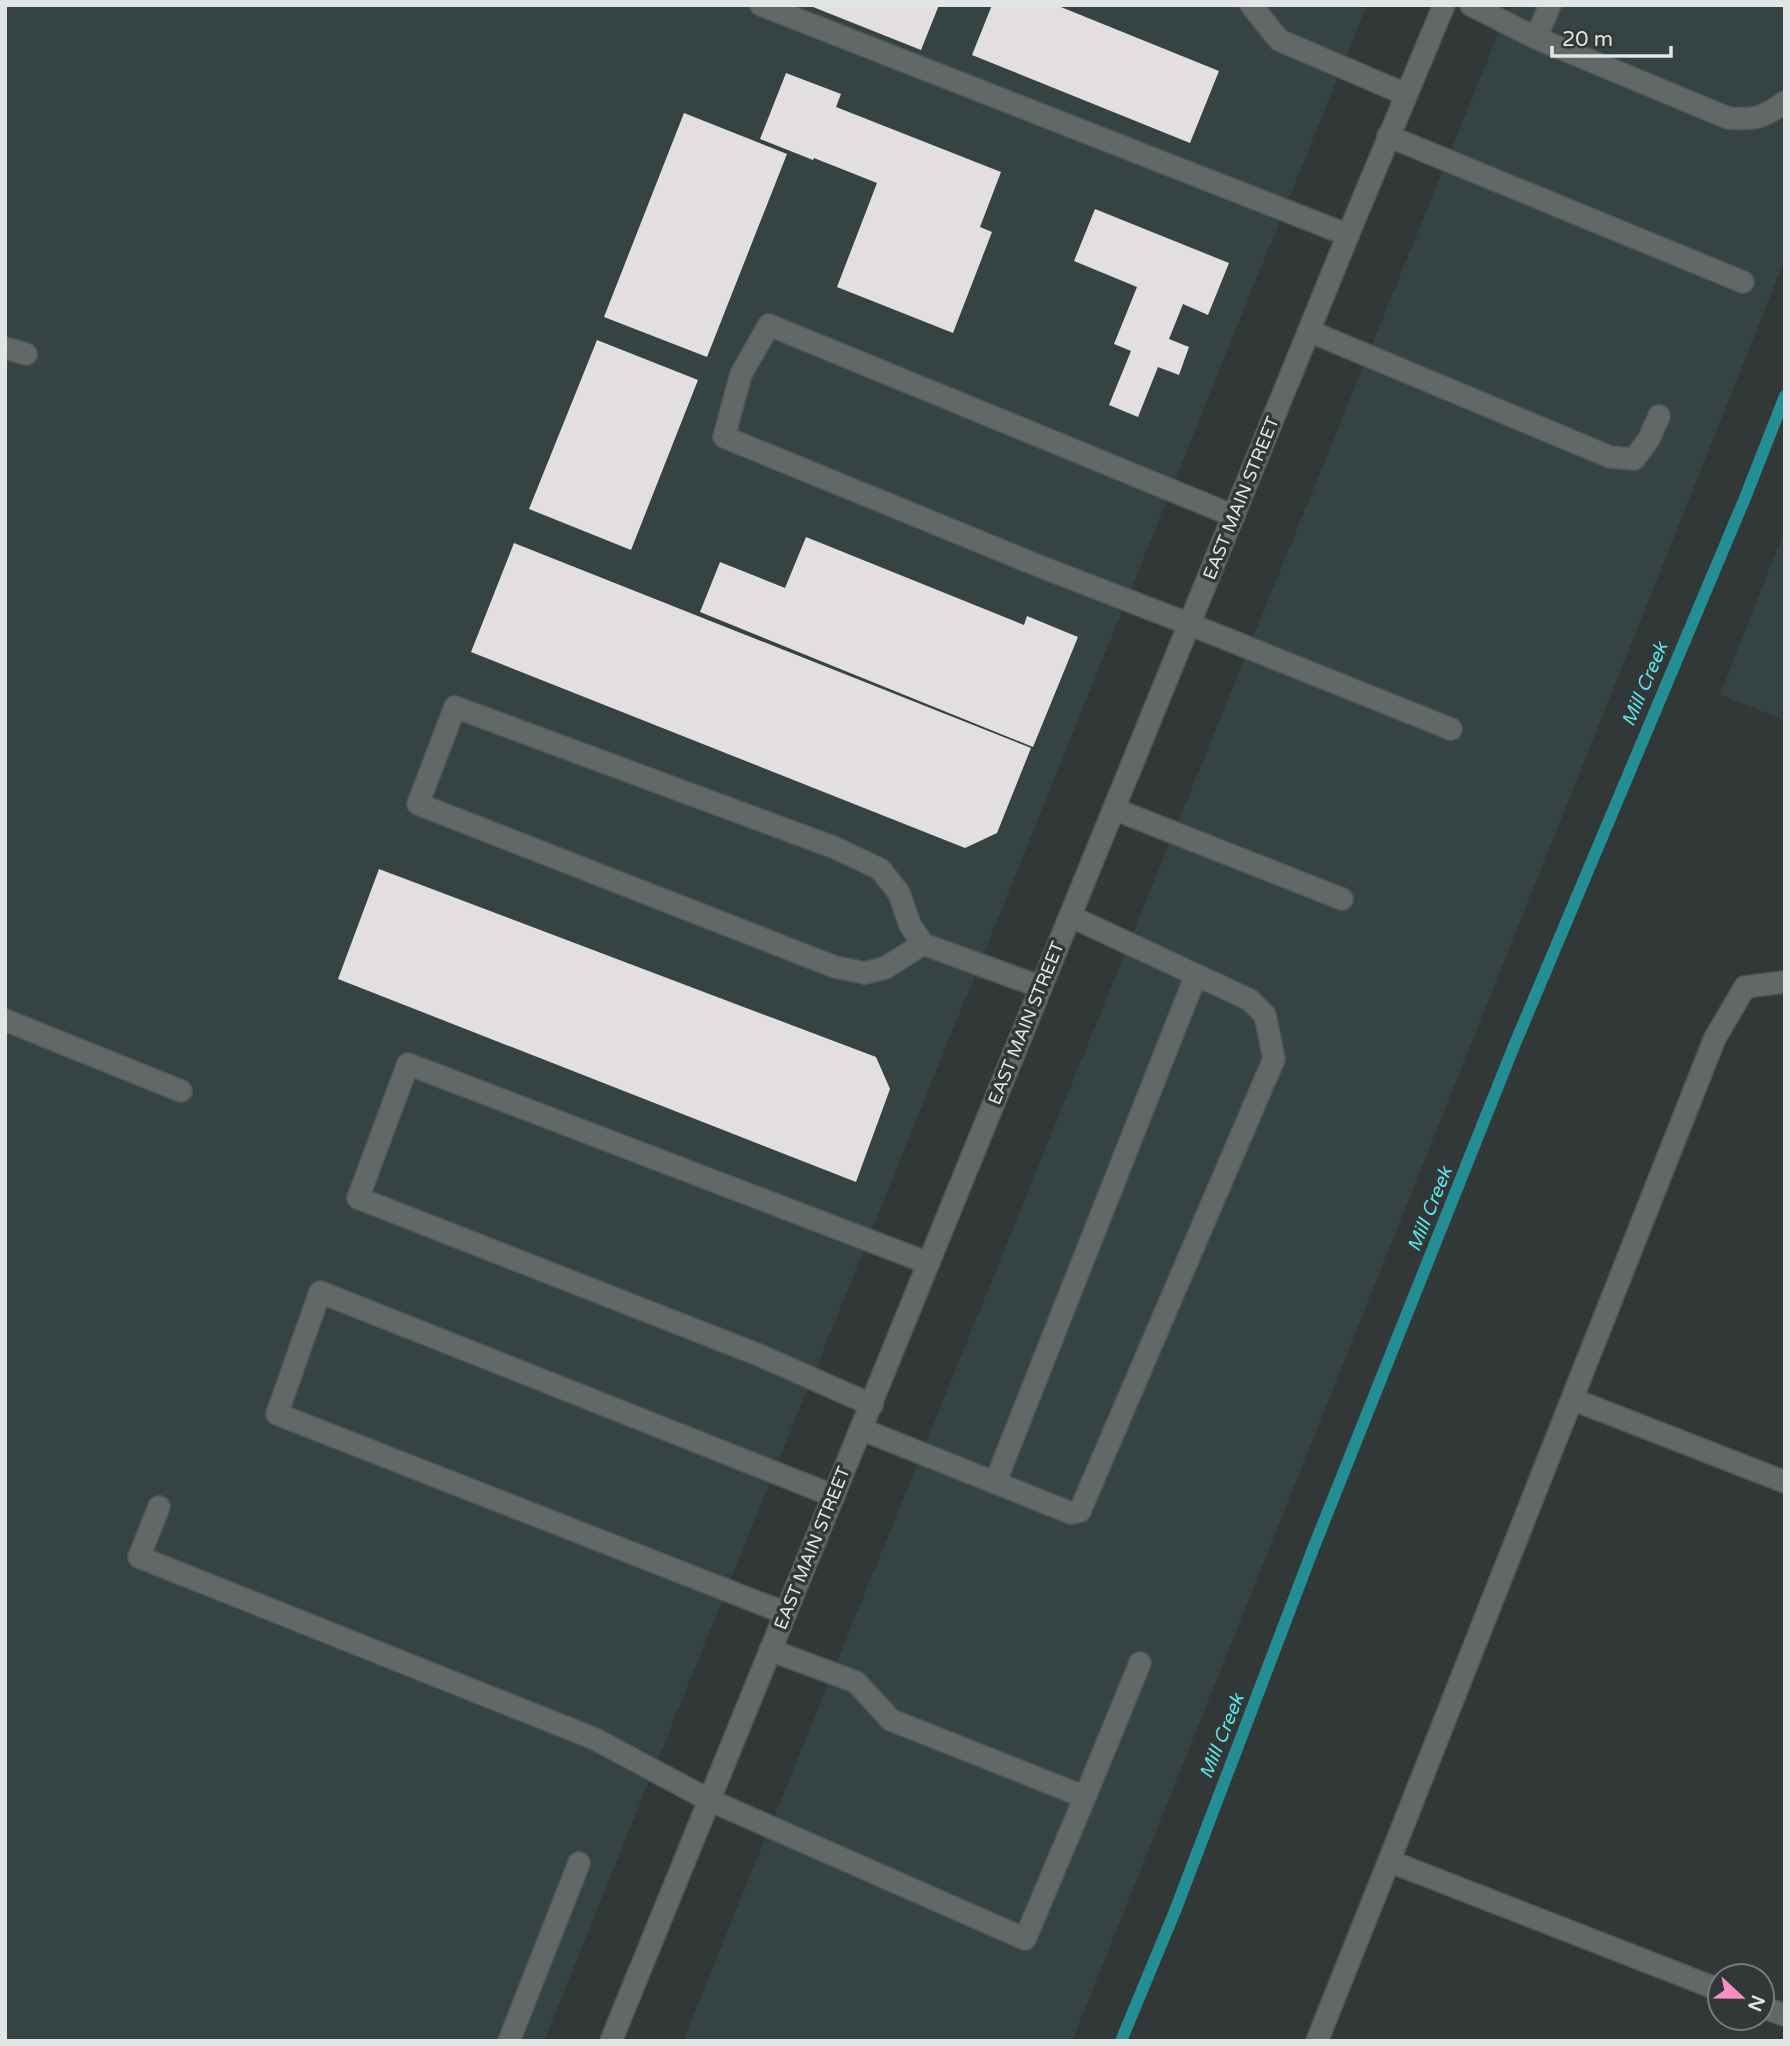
<svg xmlns="http://www.w3.org/2000/svg" width="1790" height="2046" font-family="'Varela Round',sans-serif">
<rect width="100%" height="100%" fill="#323737"/>
<!-- built -->
<path fill="#364343" d="M5,5H1367L544,2041H5Z
M1510,5H1785V259L1072,2041H683Z
M1785,529V720L1720,695Z"/>
<g fill="none" stroke-linecap="round" stroke-linejoin="round">
<!-- stream -->
<path stroke="#238f94" stroke-width="12" d="M1121,2041L1175,1911L1313,1549L1514,1046L1745,498L1785,396"/>
</g>
<!-- building -->
<path fill="#e3dee0" d="M808,5H939L921,50Z
M992,5H1056L1219,71L1190,143L972,55Z
M786,73L841,94L836,107L1001,172L980,227L992,232L953,333L837,287L877,183L814,158L813,160L760,139Z
M684,113L787,154L707,357L604,317Z
M1095,209L1229,263L1208,315L1183,304L1169,339L1189,347L1179,375L1158,367L1138,417L1109,405L1131,351L1114,344L1137,287L1074,261Z
M597,340L698,380L631,550L529,509Z
M806,537L1024,625L1027,616L1078,637L1033,747L700,612L720,562L785,588Z
M514,543L1031,748L997,833L965,848L471,652Z
M379,869L876,1057L890,1089L856,1182L338,979Z"/>
<g fill="none" stroke-linecap="round" stroke-linejoin="round">
<defs>
<path id="lane" d="M761,5L1348,235
M1251,5L1279,40L1405,94
M1471,5L1536,38L1728,118C1755,120 1763,118 1785,102
M1536,38L1550,5
M1388,136L1743,282
M1309,331L1610,457L1634,459L1649,439L1659,416
M5,348L26,354
M1234,516L769,325L741,374L724,437L1039,566L1189,624L1451,729
M1114,809L1342,899
M923,944L885,968L865,973L835,967L418,804L455,707L833,847L880,869L899,893L910,925L923,944L1041,987
M5,1020L181,1091
M872,1405L759,1355L358,1198L408,1064L928,1263
M861,1429L1071,1513L1080,1511L1274,1059L1265,1015L1250,1000L1070,916
M995,1483L1196,975
M159,1507L139,1557L595,1739L709,1800L1025,1939L1085,1797L891,1720L856,1682L770,1650
M785,1613L277,1414L320,1292L834,1496
M1085,1797L1140,1663
M509,2041L579,1863"/>
<path id="street" d="M1572,1399L1785,1482
M1389,1861L1715,1038L1745,987L1785,982
M1762,2007L1785,2015
M1317,2041L1389,1861L1720,1990"/>
<path id="secondary" d="M611,2041L1348,235L1444,5"/>
</defs>
<!-- lane casing -->
<use href="#lane" stroke="#525657" stroke-width="24"/>
<!-- street casing -->
<use href="#street" stroke="#525657" stroke-width="24"/>
<!-- secondary casing -->
<use href="#secondary" stroke="#525657" stroke-width="24"/>
<!-- lane -->
<use href="#lane" stroke="#626868" stroke-width="21"/>
<!-- street -->
<use href="#street" stroke="#626868" stroke-width="21"/>
<!-- secondary -->
<use href="#secondary" stroke="#626868" stroke-width="21"/>
</g>
<g text-anchor="middle" stroke-width="7" stroke-linejoin="round" paint-order="stroke">
<!-- street labels -->
<g font-size="18" fill="#e2e5e6" stroke="#323737">
<text transform="translate(1241 498) rotate(-68)" y="6">EAST MAIN STREET</text>
<text transform="translate(1026 1023) rotate(-68)" y="6">EAST MAIN STREET</text>
<text transform="translate(812 1548) rotate(-68)" y="6">EAST MAIN STREET</text>
</g>
<!-- water labels -->
<g font-size="19" font-style="italic" fill="#5ee5ec" stroke="#323737">
<text transform="translate(1644 684) rotate(-67)" y="7">Mill Creek</text>
<text transform="translate(1429 1209) rotate(-68)" y="7">Mill Creek</text>
<text transform="translate(1221 1736) rotate(-68)" y="7">Mill Creek</text>
</g>
</g>
<!-- border -->
<rect width="1790" height="2046" fill="none" stroke="#e2e5e6" stroke-width="14"/>
<!-- north arrow -->
<g transform="translate(1741 1997) rotate(112)"><circle r="33" fill="#323737" stroke="#787d7d" stroke-width="2"/>
<path d="M0-5L12 26L0 18L-12 26Z" fill="#fb8fc5"/>
<text y="-10" font-size="19" font-weight="bold" text-anchor="middle" fill="#e2e5e6">N</text>
</g>
<!-- scale -->
<path d="M1552 46v10h119v-10" fill="none" stroke="#e2e5e6" stroke-width="3.5"/>
<text x="1562" y="46" font-size="21" fill="#e2e5e6" stroke="#323737" stroke-width="5" paint-order="stroke">20 m</text>
</svg>
